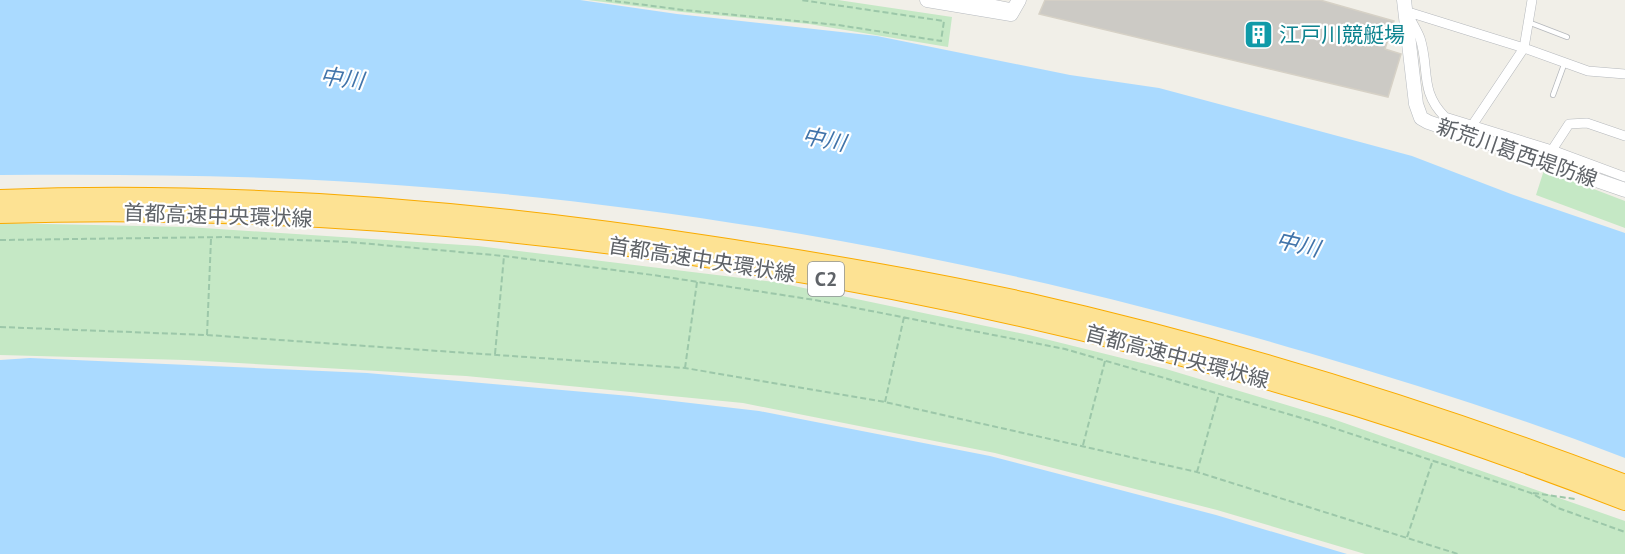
<svg xmlns="http://www.w3.org/2000/svg" width="1625" height="554" font-family="'PT Sans','Noto Sans JP',sans-serif">
<rect width="100%" height="100%" fill="#f1efe8"/>
<!-- green -->
<path fill="#c5e8c5" d="M588,0H838L952,17L948,47L809,24L682,12Z
M1544,170L1625,201V228L1536,195Z
M0,223L188,227L478,246L775,282L1029,335L1166,369L1330,418L1625,521V554H1365L1217,510L995,453L743,403L466,376L185,360L0,355Z"/>
<!-- water -->
<path fill="#aadaff" d="M0,0H580L677,14L877,36L1070,75L1159,88L1412,156L1511,194L1625,233V458C1522,418 1415,384 1309,353C1002,262 686,203 367,183C245,175 122,174 0,175Z
M30,358L367,373L630,396L759,411L990,456L1216,515L1347,554H0V360Z"/>
<!-- building -->
<path fill="#cccac5" stroke="#d6d1c6" stroke-width="1.5" d="M1045,0H1320L1394,21L1385,49L1401,54L1388,97L1039,14Z"/>
<g fill="none" stroke-linecap="round" stroke-linejoin="round">
<defs>
<path id="service" d="M1528,22L1567,37
M1553,95L1565,62"/>
<path id="minor" d="M973,0L1012,8
M1405,11L1524,48L1588,71L1625,74
M1409,16C1412,23 1417,30 1420,38C1430,69 1419,91 1445,117L1552,150L1625,177
M1471,127L1524,48L1532,0
M1552,150L1569,124L1587,123L1625,136"/>
<path id="secondary" d="M927,0L1011,14L1019,0
M1404,0L1416,104L1421,118L1428,122L1625,190"/>
<path id="motorway" d="M0,199C236,190 473,209 707,245C814,261 921,279 1027,302C1230,348 1430,410 1625,484
M0,214C455,200 923,273 1357,407C1447,435 1537,467 1625,501"/>
</defs>
<!-- service casing -->
<use href="#service" stroke="#b5b8bc" stroke-width="6"/>
<!-- minor casing -->
<use href="#minor" stroke="#b5b8bc" stroke-width="10"/>
<!-- secondary casing -->
<use href="#secondary" stroke="#b6babf" stroke-width="15"/>
<!-- motorway casing -->
<use href="#motorway" stroke="#f9ab00" stroke-width="20"/>
<!-- path -->
<path stroke="#9cc7a9" stroke-width="2" stroke-dasharray="6 3" stroke-linecap="butt" d="M606,0L684,10L838,25L941,41L944,21L801,0
M0,240L226,237L349,242L504,256L653,275L815,300L1065,349L1312,421L1531,493L1558,508L1625,532
M0,327L207,335L685,368L885,402L1197,472L1458,554
M207,335L211,239
M495,354L504,256
M685,368L697,282
M885,402L904,317
M1083,445L1105,361
M1197,472L1219,394
M1533,493L1575,499
M1407,537L1433,460"/>
<!-- service -->
<use href="#service" stroke="#fff" stroke-width="4.5"/>
<!-- minor -->
<use href="#minor" stroke="#fff" stroke-width="9"/>
<!-- secondary -->
<use href="#secondary" stroke="#fff" stroke-width="14"/>
<!-- motorway -->
<use href="#motorway" stroke="#fde293" stroke-width="18"/>
</g>
<!-- icons -->
<defs>
<symbol id="building-square" viewBox="-11 -11 22 22"><rect x="-9" y="-9" width="18" height="18" rx="4" fill="#0f9aa8" stroke="#fff"/><path d="M-4-6H4V6H1V3H-1V6H-4ZM-2.5-4.3h1.7v1.8h-1.7ZM.8-4.3h1.7v1.8H.8ZM-2.5-1h1.7V.8h-1.7ZM.8-1h1.7V.8H.8Z" fill="#fff"/></symbol>
</defs>
<g fill-rule="evenodd">
<use href="#building-square" x="1242" y="18" width="33" height="33"/>
</g>
<g text-anchor="middle" stroke-width="4.5" stroke-linejoin="round" paint-order="stroke">
<!-- shield labels -->
<rect fill="#fff" stroke="#8f9295" stroke-width="1.5" x="808" y="262" width="36" height="34" rx="4.5"/>
<g font-size="20" font-weight="bold" fill="#5f6368">
<text x="826" y="286">C2</text>
</g>
<!-- culture labels -->
<g font-size="21" fill="#0d838f" stroke="#fff" text-anchor="start">
<text x="1279" y="42">江戸川競艇場</text>
</g>
<!-- street labels -->
<g font-size="21" fill="#5f6368" stroke="#fff">
<text transform="translate(1517 153) rotate(19)" y="7">新荒川葛西堤防線</text>
<text transform="translate(218 216) rotate(2)" y="7">首都高速中央環状線</text>
<text transform="translate(702 260) rotate(9)" y="7">首都高速中央環状線</text>
<text transform="translate(1177 357) rotate(15)" y="7">首都高速中央環状線</text>
</g>
<!-- water labels -->
<g font-size="22" font-style="italic" fill="#4174aa" stroke="#fff">
<text transform="translate(342 78) rotate(7)" y="8">中川</text>
<text transform="translate(824 139) rotate(11)" y="8">中川</text>
<text transform="translate(1298 244) rotate(13)" y="8">中川</text>
</g>
</g>
</svg>
